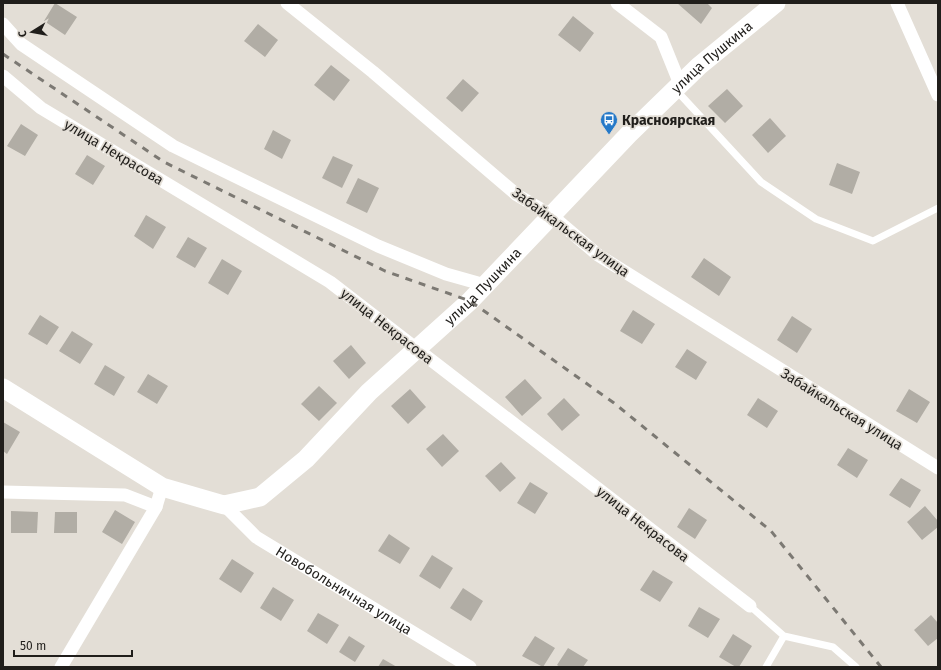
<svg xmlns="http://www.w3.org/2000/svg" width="941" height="670" font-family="'Fira Sans',sans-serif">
<rect width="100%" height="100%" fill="#e3ded6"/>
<!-- building -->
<path fill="#b1ada5" d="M55,3L77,17L65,35L44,21Z
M677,3H707L712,8L701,24Z
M573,16L594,33L580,52L558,35Z
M258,24L278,40L265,57L244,41Z
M331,65L350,80L334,101L314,85Z
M463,79L479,93L462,112L446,98Z
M727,89L743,106L725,123L708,106Z
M770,118L786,136L768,153L752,135Z
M21,124L38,135L25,156L7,146Z
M273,130L291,140L282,159L264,149Z
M87,155L105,166L93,185L75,174Z
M333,156L353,165L342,188L322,178Z
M837,163L860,172L852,194L829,185Z
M358,178L379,188L367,213L346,203Z
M146,215L166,227L153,249L134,236Z
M188,237L207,248L195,268L176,257Z
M704,258L731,277L719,296L691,277Z
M222,259L242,271L228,295L208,283Z
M633,310L655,324L642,344L620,331Z
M40,315L59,327L47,345L28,334Z
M792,316L812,329L797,353L777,340Z
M72,331L93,344L80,364L59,351Z
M351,345L366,363L349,379L333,361Z
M687,349L707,362L696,380L675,367Z
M105,365L125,377L114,396L94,384Z
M148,374L168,386L157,404L137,392Z
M525,379L542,398L522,416L505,397Z
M319,386L337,403L319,421L301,404Z
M410,389L426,407L408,424L391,406Z
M909,389L930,402L917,423L896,411Z
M564,398L580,415L562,431L547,414Z
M758,398L778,411L767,428L747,415Z
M3,422L20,432L7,454L3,451Z
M443,434L459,451L442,467L426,449Z
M848,448L868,460L857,478L837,465Z
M501,462L516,478L500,492L485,476Z
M901,478L921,490L910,508L889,495Z
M530,482L548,493L535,514L517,503Z
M925,506L938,521V527L922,540L907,522Z
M689,508L707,520L695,539L677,527Z
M115,510L135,522L122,544L102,532Z
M11,511L38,512L37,533H11Z
M55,512H77V533H54Z
M389,534L410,548L400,564L378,551Z
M432,555L453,568L440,589L419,576Z
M232,559L254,573L241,593L219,579Z
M653,570L673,582L660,602L640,590Z
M273,587L294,600L281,621L260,608Z
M463,588L483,601L471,621L450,608Z
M699,607L720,619L708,638L688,626Z
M318,613L339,625L327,644L307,631Z
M931,615L938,623V638L928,646L914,630Z
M733,634L752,646L739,667H736L719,657Z
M349,636L365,646L355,662L339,652Z
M535,636L555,648L543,667L522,656Z
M568,648L588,660L583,667H560L557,665Z
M383,659L397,667H378Z"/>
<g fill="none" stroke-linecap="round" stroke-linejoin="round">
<!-- lane -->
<path stroke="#fff" stroke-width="7" d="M676,90L761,182L816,219L873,241L938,208
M750,606L784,636L833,647L856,667
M766,667L784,636"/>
<!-- street -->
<g stroke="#fff" stroke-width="13">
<path d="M287,3L373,72L517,195L551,215L598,255L938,468"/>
<path d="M617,3L661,37L680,84"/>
<path d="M897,3L938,95"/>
<path d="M3,24L21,44L173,146L378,246L446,274L485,285"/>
<path d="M3,76L41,108L330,282L750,606"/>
<path d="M3,492L125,495L156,507"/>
<path id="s1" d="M224,505L256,537L470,667"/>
<path d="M61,667L156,507L162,487"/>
</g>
<!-- secondary -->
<path stroke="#fff" stroke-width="19" id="s2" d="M3,388L162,487L224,505L260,497L306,459L369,392L470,301L629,134L699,66L776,3"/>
<!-- rail -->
<path stroke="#7c7973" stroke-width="3" stroke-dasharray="7 7" stroke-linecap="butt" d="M3,54L164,162L385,271L470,301L614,403L771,531L881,667"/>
</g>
<!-- icons -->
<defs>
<symbol id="bus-pin" viewBox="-11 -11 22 30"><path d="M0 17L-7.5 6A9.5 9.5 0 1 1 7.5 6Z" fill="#2579c8" stroke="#e3ded6"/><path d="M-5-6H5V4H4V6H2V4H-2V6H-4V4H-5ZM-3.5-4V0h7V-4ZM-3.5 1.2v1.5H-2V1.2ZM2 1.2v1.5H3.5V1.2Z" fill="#fff"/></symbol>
</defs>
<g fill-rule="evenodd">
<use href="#bus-pin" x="599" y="110" width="20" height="27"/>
</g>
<g text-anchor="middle" stroke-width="3.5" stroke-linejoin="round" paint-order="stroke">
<!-- street labels -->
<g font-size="14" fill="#201e1b" stroke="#e3ded6">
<text dy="5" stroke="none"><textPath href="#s2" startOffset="920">улица Пушкина</textPath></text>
<text transform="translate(114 152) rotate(31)" y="5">улица Некрасова</text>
<text transform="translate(571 232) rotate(36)" y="5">Забайкальская улица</text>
<text dy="5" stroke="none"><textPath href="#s2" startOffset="596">улица Пушкина</textPath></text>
<text transform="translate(387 326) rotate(38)" y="5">улица Некрасова</text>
<text transform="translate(842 409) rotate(32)" y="5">Забайкальская улица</text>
<text transform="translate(643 524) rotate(38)" y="5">улица Некрасова</text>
<text dy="5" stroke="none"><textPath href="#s1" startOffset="148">Новобольничная улица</textPath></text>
</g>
<!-- poi labels -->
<g font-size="14" font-weight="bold" fill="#201e1b" stroke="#e3ded6" text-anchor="start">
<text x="622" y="125">Красноярская</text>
</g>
</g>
<!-- border -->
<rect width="941" height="670" fill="none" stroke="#201e1b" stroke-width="8"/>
<!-- north arrow -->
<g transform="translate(32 32) rotate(259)" stroke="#e3ded6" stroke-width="3" paint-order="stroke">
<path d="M0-3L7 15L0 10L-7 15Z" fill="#201e1b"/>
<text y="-6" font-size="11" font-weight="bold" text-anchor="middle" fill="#201e1b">С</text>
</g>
<!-- scale -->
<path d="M14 650v6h118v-6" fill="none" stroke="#201e1b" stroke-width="2"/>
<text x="20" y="650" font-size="12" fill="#201e1b" stroke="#e3ded6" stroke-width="3" paint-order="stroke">50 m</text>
</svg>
